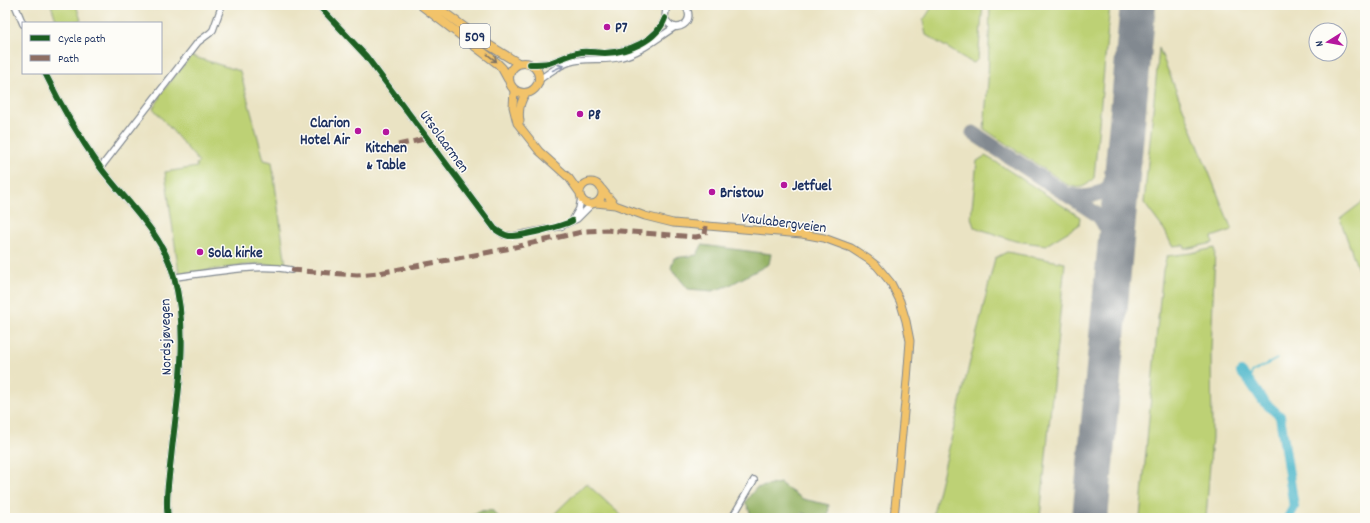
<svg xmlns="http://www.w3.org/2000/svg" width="1370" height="523" font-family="Dekko,sans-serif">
<rect width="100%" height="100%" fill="#fdfcf7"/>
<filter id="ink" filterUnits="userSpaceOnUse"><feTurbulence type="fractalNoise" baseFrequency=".025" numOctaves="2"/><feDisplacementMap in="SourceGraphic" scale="8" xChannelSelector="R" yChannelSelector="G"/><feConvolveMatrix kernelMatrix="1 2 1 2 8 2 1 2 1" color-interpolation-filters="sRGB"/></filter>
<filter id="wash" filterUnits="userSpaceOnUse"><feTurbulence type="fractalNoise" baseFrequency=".012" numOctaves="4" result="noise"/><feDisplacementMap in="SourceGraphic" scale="16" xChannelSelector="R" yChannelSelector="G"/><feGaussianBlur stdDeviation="0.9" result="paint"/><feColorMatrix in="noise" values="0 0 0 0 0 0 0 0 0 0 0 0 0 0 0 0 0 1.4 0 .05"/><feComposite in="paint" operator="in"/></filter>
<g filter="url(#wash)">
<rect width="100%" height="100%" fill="#eae3c3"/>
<!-- green -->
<path fill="#bdd174" stroke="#6c8069" d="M51,5H76L81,20L73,23H57Z
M937,5H983L978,59L974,63L969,61L926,35L923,21L932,7Z
M990,5H1110L1094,178C1085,187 1081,190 1068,185L984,129L988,81Z
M1159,48L1232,230L1212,237L1213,243L1185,249L1184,245L1172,246L1165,231L1144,203Z
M191,56L240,71L264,160L272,162L286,266L257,264L179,274L165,172L197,167L196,164L199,162L153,108L160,98L159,96Z
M985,156L996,162L1080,217L1079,225L1046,245L1015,241L974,227L971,217L977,161Z
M1365,200V289L1340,219Z
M1215,248L1211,351L1212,437L1206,518H1140L1157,329L1163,270L1167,256L1191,253Z
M1007,252L1065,263L1040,518H932L995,258Z
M586,483L624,518H550Z"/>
<!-- forest -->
<path fill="#96b366" stroke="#587162" d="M702,245L771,254L769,264L728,286L712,291L688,289L671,268L674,258L697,255Z
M780,483L789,490L803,499L829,505L828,517L817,518L802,513L798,518H752L748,507L745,502L756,488Z
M492,510L500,518H467L479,511Z"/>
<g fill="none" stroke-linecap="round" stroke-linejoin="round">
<!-- stream -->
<path stroke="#4db7cb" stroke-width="1.5" d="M1250,382L1252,372L1277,359"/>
<!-- river -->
<path stroke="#4db7cb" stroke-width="10" d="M1241,372L1250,382L1263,401L1280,416L1294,507L1288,518"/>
<!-- taxiway -->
<path stroke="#828990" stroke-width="15" d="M973,133L1098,215C1110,229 1112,249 1113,266
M1071,195C1092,201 1116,189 1122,167"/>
<!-- runway -->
<path stroke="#828990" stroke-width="36" d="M1090,518L1138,5"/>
</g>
</g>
<g filter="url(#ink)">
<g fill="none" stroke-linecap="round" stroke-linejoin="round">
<defs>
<path id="minor" d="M15,5L23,24
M670,5L666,9L665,18C674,38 699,21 684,5
M320,7L366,56L495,229L504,235L513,236L562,226L577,219L592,204
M530,64C537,64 543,64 549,63C559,60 570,54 581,52C589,51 597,53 605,53C628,52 657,41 665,18
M45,73C61,106 79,137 100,167C126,202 163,233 174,277C190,336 177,398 171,458C169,478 165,498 168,518
M539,80C551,71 565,61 580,60C594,58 607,61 621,57C642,52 657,38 675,27
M101,167L198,42L210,33L213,30L222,5
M572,221L579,209L581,198
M175,277C210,273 257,263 291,270
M732,518L754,480"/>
<path id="major" d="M514,90L513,107L517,123L539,151L569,178L579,192
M520,121C518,110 520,102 526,93
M580 193a11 11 0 1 1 22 0a11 11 0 1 1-22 0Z
M602,189L615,205
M596,203L615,205L645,216L673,223L802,234L824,238L851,248L868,259L877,266L891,283L900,301L906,321L910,341L907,380L894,518"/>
<path id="highway" d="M421,5L497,63L502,68L508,79
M434,5L487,44L518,63
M509 78a15 15 0 1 1 30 0a15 15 0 1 1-30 0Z"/>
</defs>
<!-- minor casing -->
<use href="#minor" stroke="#828990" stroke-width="8"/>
<!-- major casing -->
<use href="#major" stroke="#828990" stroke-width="9"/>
<!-- highway casing -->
<use href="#highway" stroke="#828990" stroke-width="10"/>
<!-- minor -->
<use href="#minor" stroke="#fff" stroke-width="5.5"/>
<!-- major -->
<use href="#major" stroke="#f2c36a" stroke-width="7"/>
<!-- highway -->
<use href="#highway" stroke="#f2c36a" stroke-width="8"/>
<!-- quiet -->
<path stroke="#8d6e63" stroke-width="5" stroke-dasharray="10 5" stroke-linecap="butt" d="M398,145L420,140L425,136
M291,270L357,275L379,273L506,249L586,231L606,230L696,237L705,235L706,226"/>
<defs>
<path id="cycleway" d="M320,7L366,56L495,229C499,232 504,235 509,236C519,237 563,226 572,221
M530,64C537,64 543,64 549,63C559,60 570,54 581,52C589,51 597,53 605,53C628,52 657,41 665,18
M45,73C61,106 79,137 100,167C126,202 163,233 174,277C190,336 177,398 171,458C169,478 165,498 168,518"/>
</defs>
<!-- cycleway casing -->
<use href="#cycleway" stroke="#fdfcf7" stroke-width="8"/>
<!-- cycleway -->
<use href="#cycleway" stroke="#1b5e20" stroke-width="6"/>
</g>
<!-- one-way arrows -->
<defs><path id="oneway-shaft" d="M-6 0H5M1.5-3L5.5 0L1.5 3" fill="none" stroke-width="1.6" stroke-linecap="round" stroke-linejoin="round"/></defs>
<use stroke="#7c7263" href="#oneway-shaft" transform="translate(492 58) rotate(38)"/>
<use stroke="#8d97ae" href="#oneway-shaft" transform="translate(558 68) rotate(-24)"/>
</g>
<!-- markers -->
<g fill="#b5179e" stroke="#fdfcf7" stroke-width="1.5">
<circle cx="607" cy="27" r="4"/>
<circle cx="580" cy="114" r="4"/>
<circle cx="358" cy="131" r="4"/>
<circle cx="386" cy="132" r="4"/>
<circle cx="784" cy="185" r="4"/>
<circle cx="712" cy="192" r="4"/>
<circle cx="200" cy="252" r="4"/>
</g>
<g text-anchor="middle" stroke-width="3" stroke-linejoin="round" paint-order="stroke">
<!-- shield labels -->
<rect fill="#fdfcf7" stroke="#5f6c8c" stroke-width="1" x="460" y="24" width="30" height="24" rx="3"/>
<g font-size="14" font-weight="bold" fill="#1b2f5e">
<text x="475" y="41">509</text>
</g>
<!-- poi labels -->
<g font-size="15" font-weight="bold" fill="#1b2f5e" stroke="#fdfcf7" text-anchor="start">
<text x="615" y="32">P7</text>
<text x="588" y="119">P8</text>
<text x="350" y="127" text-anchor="end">Clarion<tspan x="350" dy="17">Hotel Air</tspan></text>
<text x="386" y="152" text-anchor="middle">Kitchen<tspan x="386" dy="17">&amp; Table</tspan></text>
<text x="792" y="190">Jetfuel</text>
<text x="720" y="197">Bristow</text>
<text x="208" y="257">Sola kirke</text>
</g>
<!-- street labels -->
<g font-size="15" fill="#1b2f5e" stroke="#fdfcf7">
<text transform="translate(445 141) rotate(54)" y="5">Utsolaarmen</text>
<text transform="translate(784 222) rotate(7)" y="5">Vaulabergveien</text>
<text transform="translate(165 337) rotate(-91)" y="5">Nordsjøvegen</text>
</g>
</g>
<!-- margin -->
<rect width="1370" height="523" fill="none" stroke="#fdfcf7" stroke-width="20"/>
<!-- legend -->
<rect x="22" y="22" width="140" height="52" fill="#fdfcf7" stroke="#a3aaba"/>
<rect x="30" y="35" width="20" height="6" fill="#1b5e20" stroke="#a3aaba"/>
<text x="58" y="42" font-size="12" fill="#1b2f5e">Cycle path</text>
<rect x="30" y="55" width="20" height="6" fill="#8d6e63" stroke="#a3aaba"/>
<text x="58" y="62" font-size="12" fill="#1b2f5e">Path</text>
<!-- north arrow -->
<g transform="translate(1328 42) rotate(259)"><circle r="19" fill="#fdfcf7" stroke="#a3aaba"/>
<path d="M0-3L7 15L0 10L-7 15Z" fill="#b5179e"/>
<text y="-6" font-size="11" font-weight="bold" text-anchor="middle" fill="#1b2f5e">N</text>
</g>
</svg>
